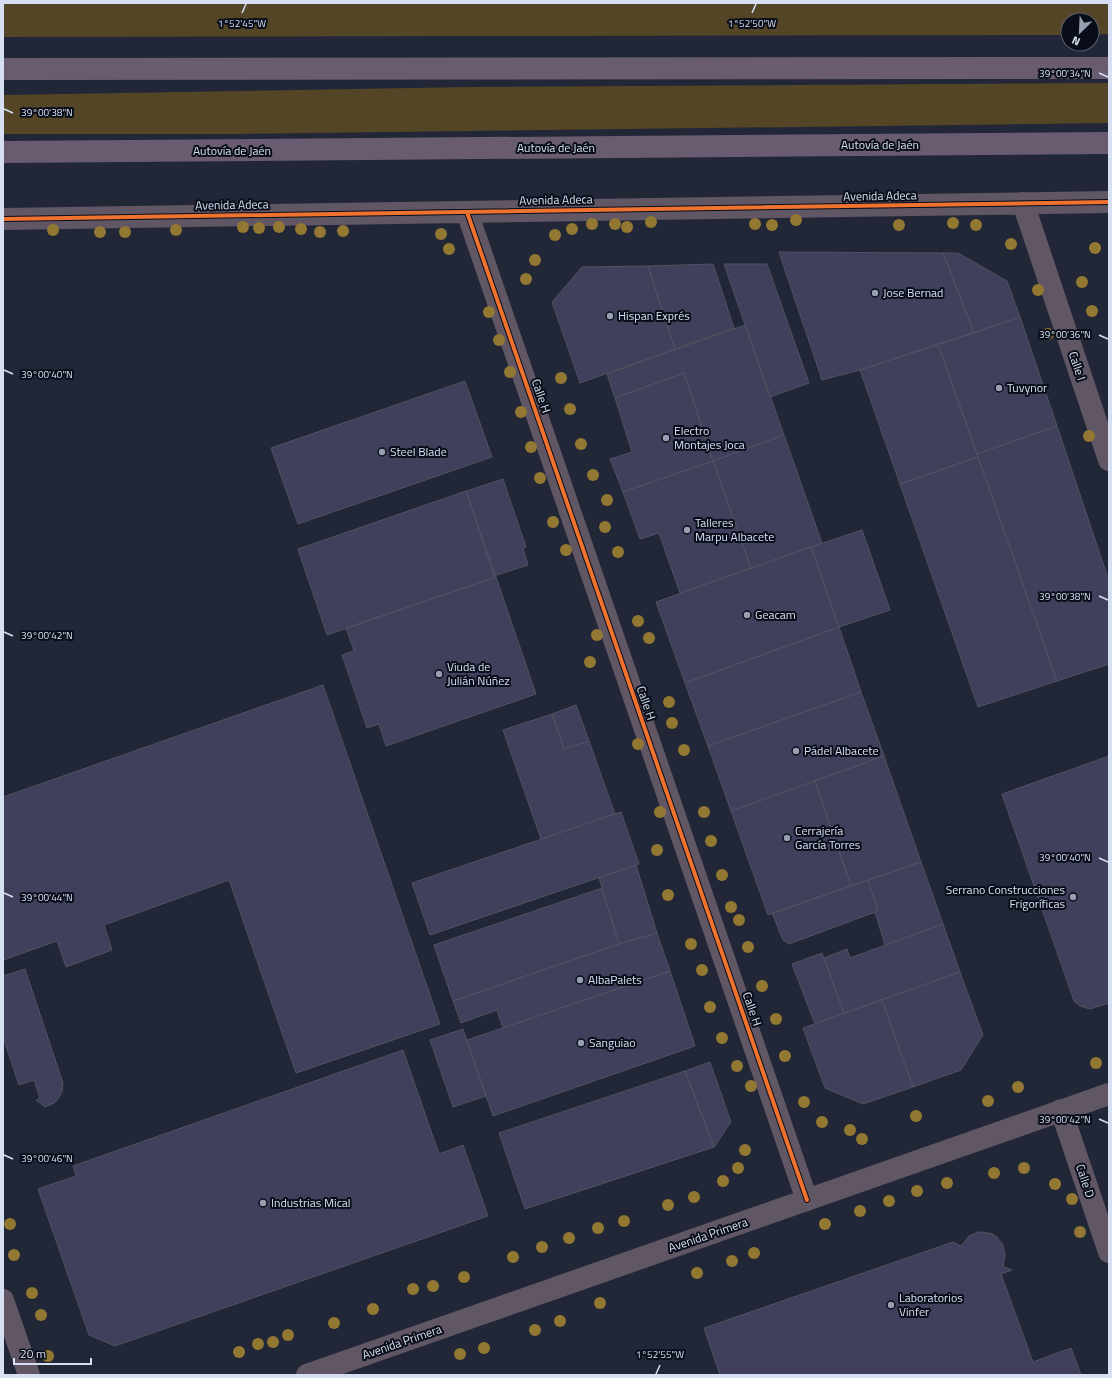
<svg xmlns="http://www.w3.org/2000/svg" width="1112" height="1378" font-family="'Titillium Web',sans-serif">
<rect width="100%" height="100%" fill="#212737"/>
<!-- green -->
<path fill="#534526" d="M3,3H1109V34L1092,35V20H1068V35L3,37Z
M1109,83V123L239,134H3V95L469,87Z"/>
<!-- building -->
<path fill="#41405c" stroke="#4f5260" d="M779,252L943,253L974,333L860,370L822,380Z
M943,253H958L1007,281L1020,317L974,333Z
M713,264L734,328L675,349L648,266Z
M724,264H767L809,383L770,397Z
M648,266L675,349L580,383L552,302L582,267Z
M1020,317L1057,426L977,454L938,344Z
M745,325L784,435L713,461L684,373L615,398L607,374Z
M938,344L978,457L900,484L860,370Z
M684,373L713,461L623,492L610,459L632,452L615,398Z
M465,381L492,457L298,524L271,448Z
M1057,426L1109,581V664L1057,681L977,454Z
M784,435L822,543L751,568L713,461Z
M978,457L1057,681L978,707L900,484Z
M713,461L751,568L680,593L659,533L640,539L623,492Z
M503,479L526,547L523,548L528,565L494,576L466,491Z
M466,491L496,577L327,635L298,549Z
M862,530L890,610L839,627L811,547Z
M811,547L839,627L685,683L656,602Z
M496,577L536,694L386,746L379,724L367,728L342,655L354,651L346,628Z
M839,627L861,692L708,746L685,683Z
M323,685L440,1024L296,1073L229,880L104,925L112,950L66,967L57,941L3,960V797Z
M861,692L884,756L731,811L708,746Z
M576,705L589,741L564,749L552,714Z
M552,714L564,749L589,741L615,814L541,839L503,730Z
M884,756L921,862L851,886L815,781Z
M1109,756V1003L1090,1009L1080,1006L1074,1001L1002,794Z
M815,781L851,886L768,915L731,811Z
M621,812L639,864L430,935L412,883Z
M921,862L943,924L885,945L875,912L878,911L868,880Z
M636,865L657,933L619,944L599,878Z
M868,880L878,911L789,944L783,940L772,913Z
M602,888L619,944L453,1001L434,945Z
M943,924L960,972L844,1013L824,958L847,949L850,958Z
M657,933L670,971L503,1028L497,1010L461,1023L453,1001L619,944Z
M822,953L844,1013L815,1024L792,964Z
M25,969L63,1083L62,1092L58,1099L54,1103L45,1107L36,1100L40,1098L34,1080L19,1085L3,1037V976Z
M670,971L695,1046L493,1116L467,1040Z
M960,972L983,1035L961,1070L913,1087L882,1000Z
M882,1000L913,1087L863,1104L825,1088L803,1028Z
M463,1029L486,1096L453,1107L430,1040Z
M403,1050L439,1154L463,1145L488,1216L115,1346L89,1335L38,1189L76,1176L73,1166Z
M710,1062L731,1122L714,1147L685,1071Z
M685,1071L714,1147L525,1209L499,1133Z
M978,1232H983L993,1234L997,1237L1003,1245L1005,1255L1003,1266L1012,1270L1001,1274L1033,1362L1071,1348L1081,1375H720L704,1328L953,1242L961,1246L969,1236Z"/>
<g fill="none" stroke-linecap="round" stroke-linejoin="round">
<!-- street -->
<path stroke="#605664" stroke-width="22" d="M1023,203L1109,460
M467,212L807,1200
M3,219L1109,202
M1061,1110L1109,1252
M3,1300L29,1375
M307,1375L1109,1094"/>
<!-- highway -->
<path stroke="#6a5c70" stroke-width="22" d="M3,69L1109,68
M3,152L1109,143"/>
<defs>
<path id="cycleway" d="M467,212L807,1200
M3,219L1109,202"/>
</defs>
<!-- cycleway casing -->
<use href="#cycleway" stroke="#080d19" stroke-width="6"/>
<!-- cycleway -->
<use href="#cycleway" stroke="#ef722f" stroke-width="4"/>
</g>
<!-- trees -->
<g fill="#927832">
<circle cx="796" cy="220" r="6"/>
<circle cx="651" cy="222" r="6"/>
<circle cx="953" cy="223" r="6"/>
<circle cx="592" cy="224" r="6"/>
<circle cx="615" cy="224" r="6"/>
<circle cx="755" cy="224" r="6"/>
<circle cx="772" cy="225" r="6"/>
<circle cx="899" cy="225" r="6"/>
<circle cx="976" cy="225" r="6"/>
<circle cx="243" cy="227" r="6"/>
<circle cx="279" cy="227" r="6"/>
<circle cx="627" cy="227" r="6"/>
<circle cx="259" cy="228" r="6"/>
<circle cx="301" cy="229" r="6"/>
<circle cx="572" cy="229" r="6"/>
<circle cx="53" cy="230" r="6"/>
<circle cx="176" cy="230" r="6"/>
<circle cx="343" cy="231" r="6"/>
<circle cx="100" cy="232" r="6"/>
<circle cx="125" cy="232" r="6"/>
<circle cx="320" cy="232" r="6"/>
<circle cx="441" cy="234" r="6"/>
<circle cx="555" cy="235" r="6"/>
<circle cx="1011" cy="244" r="6"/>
<circle cx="1095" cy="248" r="6"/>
<circle cx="449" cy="249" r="6"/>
<circle cx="535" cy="260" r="6"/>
<circle cx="526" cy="279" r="6"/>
<circle cx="1082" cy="282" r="6"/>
<circle cx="1038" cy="290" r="6"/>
<circle cx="1092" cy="311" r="6"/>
<circle cx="489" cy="312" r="6"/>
<circle cx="1048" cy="334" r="6"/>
<circle cx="499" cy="340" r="6"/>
<circle cx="510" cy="372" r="6"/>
<circle cx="561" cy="378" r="6"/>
<circle cx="570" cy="409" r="6"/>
<circle cx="521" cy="412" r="6"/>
<circle cx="1089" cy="436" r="6"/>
<circle cx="581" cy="444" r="6"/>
<circle cx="531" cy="447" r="6"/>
<circle cx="593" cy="475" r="6"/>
<circle cx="540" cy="478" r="6"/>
<circle cx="607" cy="500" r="6"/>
<circle cx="553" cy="522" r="6"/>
<circle cx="605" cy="527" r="6"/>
<circle cx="566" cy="550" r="6"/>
<circle cx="618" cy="552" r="6"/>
<circle cx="638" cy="621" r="6"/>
<circle cx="597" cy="635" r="6"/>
<circle cx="649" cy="638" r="6"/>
<circle cx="590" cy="662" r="6"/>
<circle cx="669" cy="702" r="6"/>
<circle cx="672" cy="723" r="6"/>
<circle cx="638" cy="744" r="6"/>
<circle cx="684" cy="750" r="6"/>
<circle cx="660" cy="812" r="6"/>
<circle cx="704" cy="812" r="6"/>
<circle cx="711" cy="841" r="6"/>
<circle cx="657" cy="850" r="6"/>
<circle cx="722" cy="875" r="6"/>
<circle cx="668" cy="895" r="6"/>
<circle cx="731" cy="907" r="6"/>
<circle cx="739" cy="920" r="6"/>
<circle cx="691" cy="944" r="6"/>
<circle cx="748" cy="947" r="6"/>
<circle cx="702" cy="970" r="6"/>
<circle cx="762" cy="986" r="6"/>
<circle cx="710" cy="1007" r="6"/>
<circle cx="776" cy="1019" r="6"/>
<circle cx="722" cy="1038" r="6"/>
<circle cx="785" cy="1056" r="6"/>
<circle cx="1096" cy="1063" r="6"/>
<circle cx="737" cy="1066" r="6"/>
<circle cx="751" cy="1086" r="6"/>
<circle cx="1018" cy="1087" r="6"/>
<circle cx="988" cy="1101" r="6"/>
<circle cx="804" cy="1102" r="6"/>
<circle cx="916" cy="1116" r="6"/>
<circle cx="822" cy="1122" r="6"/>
<circle cx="850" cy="1130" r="6"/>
<circle cx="862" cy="1139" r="6"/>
<circle cx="745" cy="1150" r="6"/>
<circle cx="738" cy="1168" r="6"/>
<circle cx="1024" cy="1168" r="6"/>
<circle cx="994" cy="1173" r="6"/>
<circle cx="723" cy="1181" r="6"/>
<circle cx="947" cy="1183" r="6"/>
<circle cx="1055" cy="1184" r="6"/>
<circle cx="917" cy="1191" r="6"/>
<circle cx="694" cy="1197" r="6"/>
<circle cx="1072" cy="1199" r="6"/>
<circle cx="889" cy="1201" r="6"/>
<circle cx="668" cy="1205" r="6"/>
<circle cx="860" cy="1211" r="6"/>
<circle cx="624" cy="1221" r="6"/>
<circle cx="10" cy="1224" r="6"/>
<circle cx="825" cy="1224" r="6"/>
<circle cx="598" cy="1228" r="6"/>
<circle cx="1080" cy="1232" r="6"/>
<circle cx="569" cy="1238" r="6"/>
<circle cx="542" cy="1247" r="6"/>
<circle cx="754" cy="1253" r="6"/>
<circle cx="14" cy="1255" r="6"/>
<circle cx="513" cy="1257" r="6"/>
<circle cx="732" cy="1261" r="6"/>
<circle cx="697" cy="1273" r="6"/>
<circle cx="464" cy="1277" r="6"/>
<circle cx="433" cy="1286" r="6"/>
<circle cx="413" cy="1289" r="6"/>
<circle cx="32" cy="1293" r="6"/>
<circle cx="600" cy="1303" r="6"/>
<circle cx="373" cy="1309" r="6"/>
<circle cx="41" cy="1315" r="6"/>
<circle cx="560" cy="1321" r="6"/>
<circle cx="334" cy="1323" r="6"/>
<circle cx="535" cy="1330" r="6"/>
<circle cx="288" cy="1335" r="6"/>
<circle cx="273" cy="1342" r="6"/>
<circle cx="258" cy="1344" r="6"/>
<circle cx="484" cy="1348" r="6"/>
<circle cx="239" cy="1352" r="6"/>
<circle cx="460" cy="1354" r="6"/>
<circle cx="48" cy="1356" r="6"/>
</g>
<!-- ticks -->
<path fill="none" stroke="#d7e0f2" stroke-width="1.5" d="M242,13L246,4M752,13L756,4M1099,73L1108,77M4,109L13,113M1099,335L1108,339M4,370L13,374M1099,596L1108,600M4,632L13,636M1099,858L1108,862M4,893L13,897M1099,1119L1108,1123M4,1155L13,1159M656,1374L660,1365"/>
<!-- markers -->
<g fill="#979fb1" stroke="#080d19" stroke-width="1.5">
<circle cx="875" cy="293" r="4"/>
<circle cx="610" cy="316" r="4"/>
<circle cx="999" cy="388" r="4"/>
<circle cx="666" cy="438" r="4"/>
<circle cx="382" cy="452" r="4"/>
<circle cx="687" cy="530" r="4"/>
<circle cx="747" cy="615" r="4"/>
<circle cx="439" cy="674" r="4"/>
<circle cx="796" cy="751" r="4"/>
<circle cx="787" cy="838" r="4"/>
<circle cx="1073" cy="897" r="4"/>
<circle cx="580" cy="980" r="4"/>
<circle cx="581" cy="1043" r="4"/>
<circle cx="263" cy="1203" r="4"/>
<circle cx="891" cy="1305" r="4"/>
</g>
<g text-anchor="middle" stroke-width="4" stroke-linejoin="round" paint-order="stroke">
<!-- street labels -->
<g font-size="12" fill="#d7e0f2" stroke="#080d19">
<text x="880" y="149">Autovía de Jaén</text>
<text x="556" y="152">Autovía de Jaén</text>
<text x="232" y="155">Autovía de Jaén</text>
<text transform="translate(880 196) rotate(-1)" y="4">Avenida Adeca</text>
<text transform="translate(556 200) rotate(-1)" y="4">Avenida Adeca</text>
<text transform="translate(232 205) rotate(-1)" y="4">Avenida Adeca</text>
<text transform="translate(1077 366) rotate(71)" y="4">Calle I</text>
<text transform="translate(541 396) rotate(71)" y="4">Calle H</text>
<text transform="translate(646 703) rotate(71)" y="4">Calle H</text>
<text transform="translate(752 1009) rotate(71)" y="4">Calle H</text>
<text transform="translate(1085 1181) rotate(72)" y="4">Calle D</text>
<text transform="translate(708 1235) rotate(-19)" y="4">Avenida Primera</text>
<text transform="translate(402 1342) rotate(-19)" y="4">Avenida Primera</text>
</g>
<!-- poi labels -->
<g font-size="12" fill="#d7e0f2" stroke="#080d19" text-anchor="start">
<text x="883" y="297">Jose Bernad</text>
<text x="618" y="320">Hispan Exprés</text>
<text x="1007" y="392">Tuvynor</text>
<text x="674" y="435">Electro<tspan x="674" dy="14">Montajes Joca</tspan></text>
<text x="390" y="456">Steel Blade</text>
<text x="695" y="527">Talleres<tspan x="695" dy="14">Marpu Albacete</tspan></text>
<text x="755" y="619">Geacam</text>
<text x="447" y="671">Viuda de<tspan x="447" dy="14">Julián Núñez</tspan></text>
<text x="804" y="755">Pádel Albacete</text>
<text x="795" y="835">Cerrajería<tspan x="795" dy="14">García Torres</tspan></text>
<text x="1065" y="894" text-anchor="end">Serrano Construcciones<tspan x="1065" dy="14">Frigoríficas</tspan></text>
<text x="588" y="984">AlbaPalets</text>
<text x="589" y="1047">Sanguiao</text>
<text x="271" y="1207">Industrias Mical</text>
<text x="899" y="1302">Laboratorios<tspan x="899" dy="14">Vinfer</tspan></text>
</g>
</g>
<g font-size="10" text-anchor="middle" fill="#d7e0f2" stroke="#080d19" stroke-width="4" stroke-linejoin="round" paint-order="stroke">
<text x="242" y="27">1°52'45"W</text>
<text x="752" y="27">1°52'50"W</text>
<text x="1065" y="77">39°00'34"N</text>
<text x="47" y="116">39°00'38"N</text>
<text x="1065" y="338">39°00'36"N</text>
<text x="47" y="378">39°00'40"N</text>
<text x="1065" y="600">39°00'38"N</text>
<text x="47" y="639">39°00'42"N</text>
<text x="1065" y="861">39°00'40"N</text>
<text x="47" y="901">39°00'44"N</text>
<text x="1065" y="1123">39°00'42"N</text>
<text x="47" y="1162">39°00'46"N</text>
<text x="660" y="1358">1°52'55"W</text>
</g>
<!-- border -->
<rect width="1112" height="1378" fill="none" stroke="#d7e0f2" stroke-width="8"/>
<!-- north arrow -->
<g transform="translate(1080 32) rotate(204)"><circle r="19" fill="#080d19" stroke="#5b6170"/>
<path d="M0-3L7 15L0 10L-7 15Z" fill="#979fb1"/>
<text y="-6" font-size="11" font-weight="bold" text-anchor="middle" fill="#d7e0f2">N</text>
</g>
<!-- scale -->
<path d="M14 1358v6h77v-6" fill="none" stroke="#d7e0f2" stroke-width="2"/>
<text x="20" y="1358" font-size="12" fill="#d7e0f2" stroke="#080d19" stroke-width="3" paint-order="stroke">20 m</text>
</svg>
